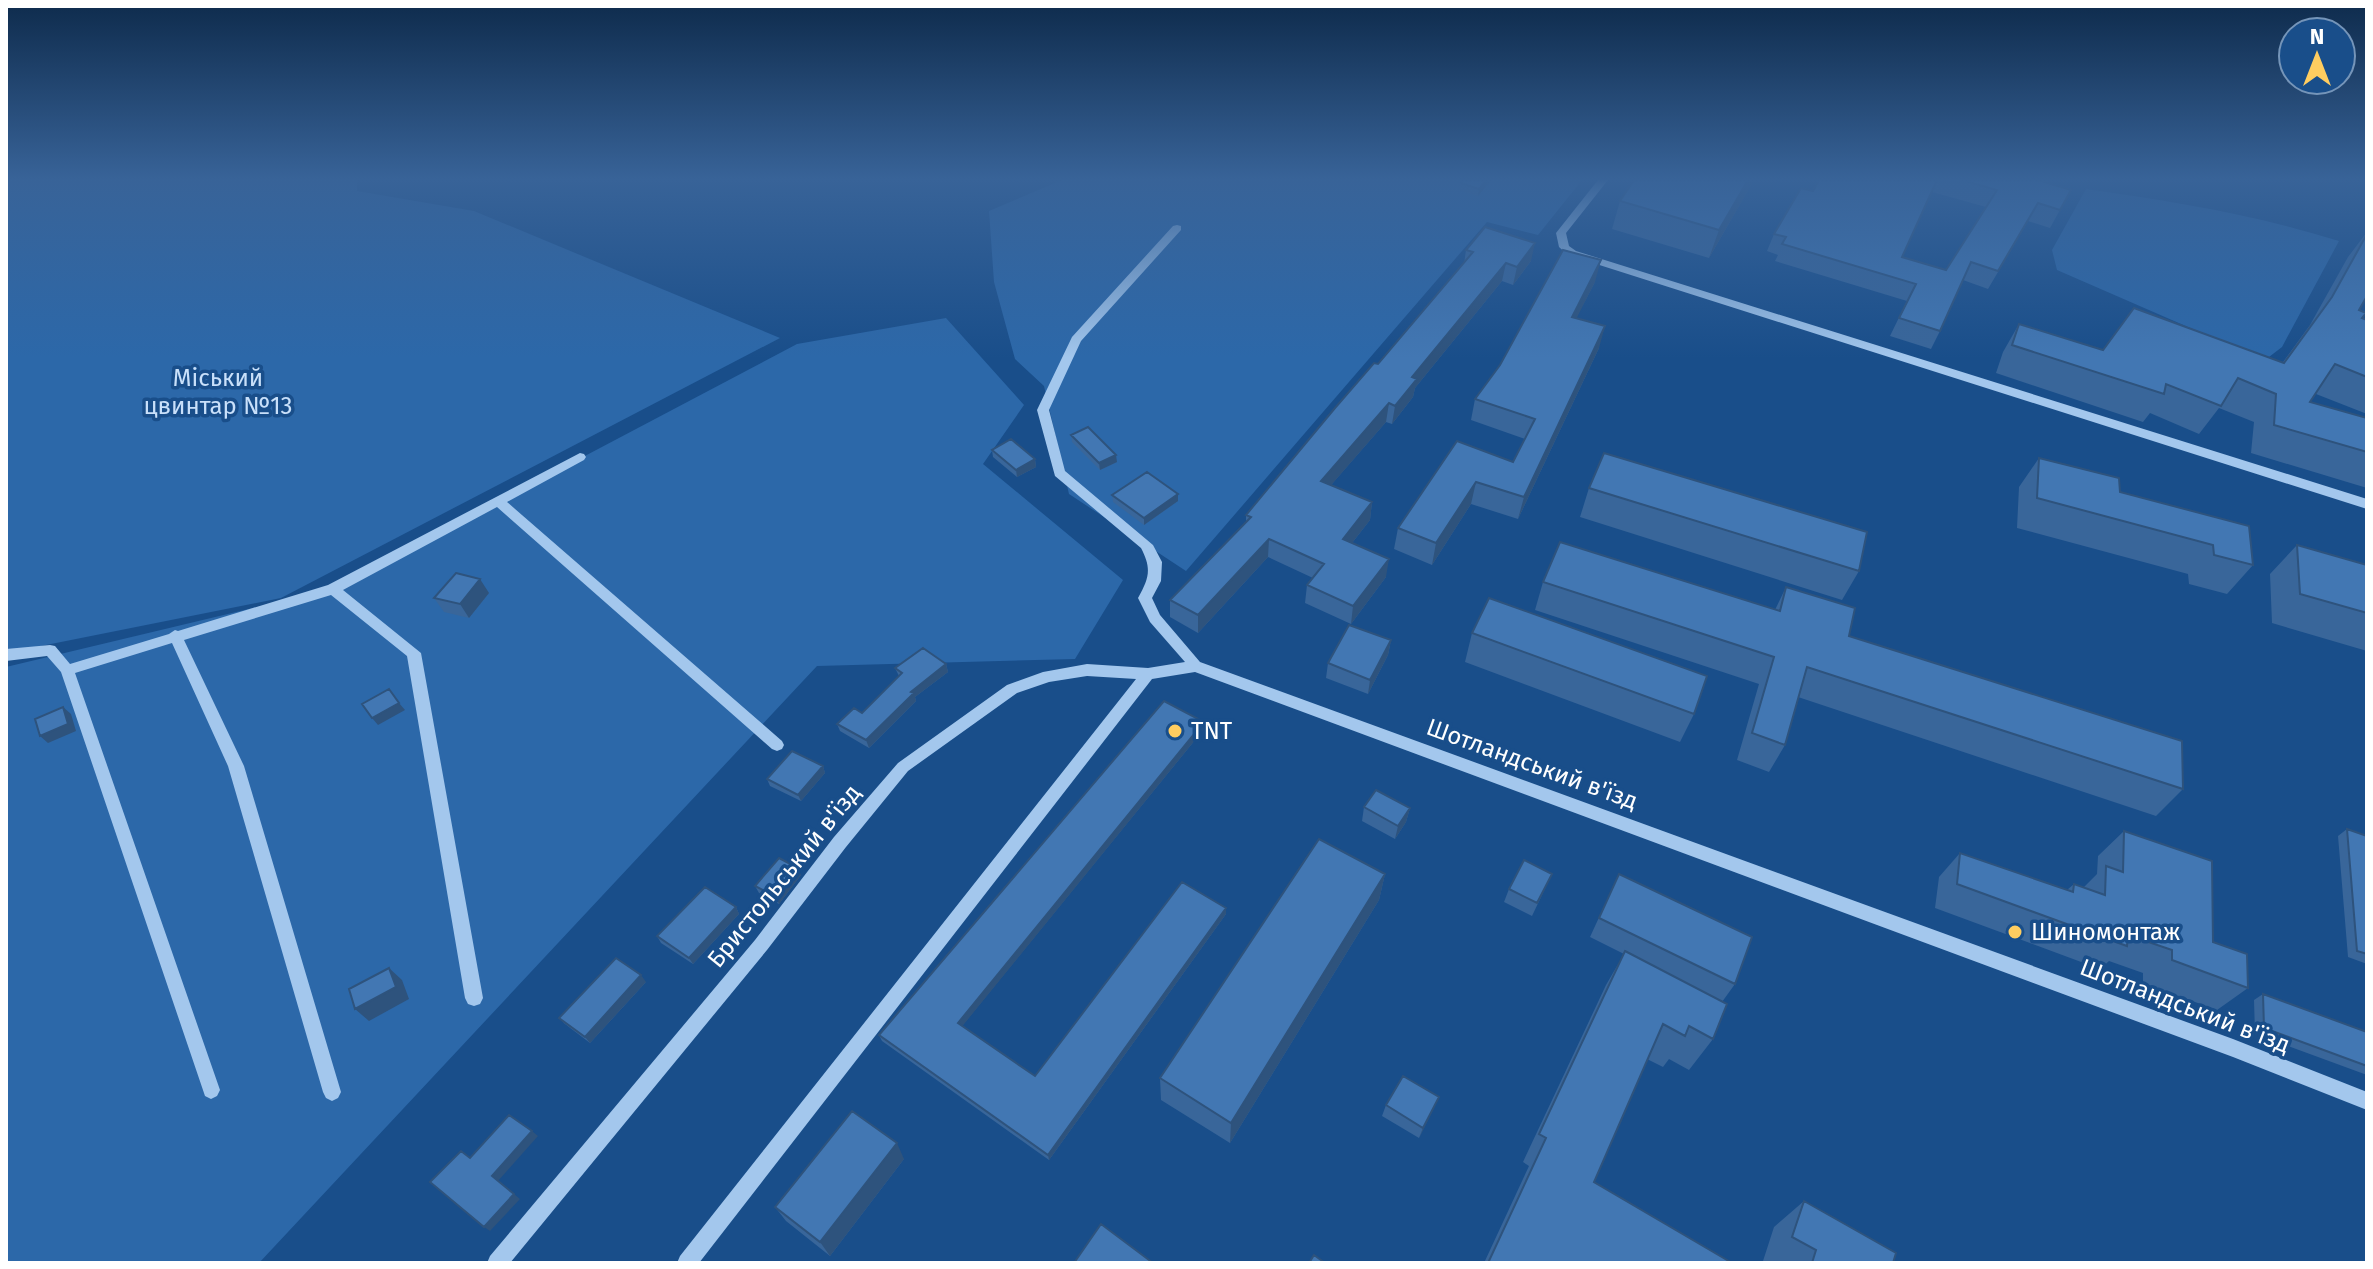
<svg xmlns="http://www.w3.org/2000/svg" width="2373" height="1269" font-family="'Fira Sans',sans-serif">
<rect width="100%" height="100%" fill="#194e8a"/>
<!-- green -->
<path fill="#2c68a9" d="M6,180H357V191L474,211L780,338L281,598L6,653Z
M1062,180H1582L1538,235L1487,222L1186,571L1069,494L1044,386L1015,359L994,282L989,211Z
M2086,189C2172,201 2256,215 2339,241L2282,347L2269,357L2227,344L2057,270L2052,250Z
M946,318L1024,405L983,464L1123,580L1075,659L817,666L259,1263H6V667L333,589L797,344Z"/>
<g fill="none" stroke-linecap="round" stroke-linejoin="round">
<!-- minor -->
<path fill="#a3c7ed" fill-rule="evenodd" d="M1598,180H1608L1566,233L1569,246L1576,251L2367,499V509L1568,255L1559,247L1556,233Z
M1177,225L1181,226V230L1081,341L1049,410L1065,471L1153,545L1162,562L1161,581L1152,598L1160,615L1200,662L2233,1039L2367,1092V1110L2233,1057L1195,672L1152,679L699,1263H677L680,1256L1136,679L1087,676L1049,682L1017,693L908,771L846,847L767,950L510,1263H487L490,1256L755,940L834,837L898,763L1007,685L1043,672L1087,664L1148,668L1185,662L1150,622L1138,598C1149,578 1152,569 1141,548L1055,476L1037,410L1072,337L1173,226Z
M580,453L584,454L586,457L584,460L507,502L782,741L784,745L782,749L777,751L772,749L497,507L343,590L421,653L483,998L480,1004L474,1006L468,1004L465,998L407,656L331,595L184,640L244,766L341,1092L338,1098L332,1101L326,1098L323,1092L228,766L172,643L75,673L220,1090L217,1096L211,1099L205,1096L61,672L47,656L6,661V649L50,645L55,646L70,664L169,634L175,630L178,631L328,585Z"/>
</g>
<!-- wall -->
<path fill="#39669a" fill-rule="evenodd" d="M1463,180H1491L1478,196L1459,190L1461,183Z
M1634,180H1754L1709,258L1612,229L1620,201Z
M1819,180H2038L2071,190L2050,228L2028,221L1988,289L1963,280L1940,331L1931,349L1890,336L1907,301L1775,261L1778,255L1767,251L1774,234L1813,191ZM1932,192L1986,207L1946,270L1902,257Z
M2367,232V296L2359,310L2362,318L2367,320V414L2316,394L2310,402L2367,418V488L2251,453L2254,422L2219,408L2199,434L2150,413L2143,422L1996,373L2003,352L2019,324L2103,350L2283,362L2310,325L2348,257Z
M1466,250L1531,261L1513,285L1502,281L1415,388L1413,397L1392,424L1386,422L1331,485L1372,502L1370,520L1352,543L1386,577L1351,624L1305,603L1307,585L1313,578L1268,557L1198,633L1170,617V600L1246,523V515L1378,364L1464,264Z
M1595,282L1576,318L1599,348L1518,519L1471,504L1432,565L1394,549L1398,528L1513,462L1525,439L1471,420L1475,399L1500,365Z
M1071,435L1117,462L1100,470L1072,442Z
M992,450L1035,459L1036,467L1017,477L993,457Z
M2039,458L2120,492L2253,565L2227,594L2189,584L2188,574L2017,528L2019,487Z
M1589,488L1859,571L1842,600L1580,517Z
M1178,494V501L1144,525L1113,502L1112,495Z
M2297,545L2367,565V651L2272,623L2270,574Z
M1543,582L1775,610L1786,587L1849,636L2183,789L2156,816L1798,697L1785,745L1769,772L1737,760L1759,684L1535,610Z
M489,593L469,618L444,612L434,598Z
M1472,633L1694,714L1680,742L1465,662Z
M1391,640L1388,655L1368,694L1326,678L1328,663Z
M946,664L948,672L915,697L916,701L869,748L840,731L837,724L862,713L899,676L895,668Z
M1204,729L962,1026L1035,1076L1226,908V914L1049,1160L882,1041L879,1035Z
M823,766L825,773L801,801L770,786L767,779Z
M1364,807L1410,808L1406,822L1395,839L1362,821Z
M2347,829L2367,836V964L2348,957L2338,836Z
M2124,831L2213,942L2248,988L2217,1010L2143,983V973L2109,961L2100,969L1935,908L1939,877L1960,853L2067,890L2074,884L2083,888L2097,874L2098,856Z
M1385,874L1379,900L1230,1143L1161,1100L1160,1078Z
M1552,874L1532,916L1504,902L1509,889Z
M1619,874L1735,984L1722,1002L1713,1039L1689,1070L1669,1059L1663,1067L1647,1059L1594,1182L1732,1263H1484L1529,1166L1523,1162L1606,985L1624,954L1590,937Z
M801,875L779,904L759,893L755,886Z
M736,907L739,914L693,964L661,943L657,936Z
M646,982L590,1043L565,1024L559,1018Z
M2263,994L2367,1032V1075L2255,1034L2254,1000Z
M1439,1097L1419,1138L1382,1116L1386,1105Z
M904,1159L830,1256L786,1221L775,1207Z
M1804,1201L1893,1263H1766L1763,1261L1774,1227Z"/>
<!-- shaded-wall -->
<path fill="#2e537d" d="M1486,180H1491L1478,196L1479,189Z
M1748,180H1754L1709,258L1719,230Z
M1535,243L1531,261L1513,285L1517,267Z
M1601,260L1595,282L1566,339L1572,317Z
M1506,263L1502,281L1415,388L1413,397L1392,424L1395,406L1412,377Z
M1605,326L1599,348L1518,519L1524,497Z
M1389,403L1386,422L1319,499L1321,481Z
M1116,455L1117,462L1100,470L1099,463Z
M1035,459L1036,467L1017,477L1016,470Z
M1476,482L1471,504L1432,565L1436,543Z
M1178,494V501L1144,525V518Z
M1372,502L1370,520L1341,557L1343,539Z
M1269,539L1268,557L1198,633V615Z
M1389,559L1386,577L1351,624L1353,606Z
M480,579L489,593L469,618L460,604Z
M1391,640L1388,655L1368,694L1370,680Z
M946,664L948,672L915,697L916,701L869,748L866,740L911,692Z
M399,703L405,710L378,725L372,718Z
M63,707L71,714L76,731L48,743L40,736Z
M1204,722V729L960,1029L958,1023Z
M823,766L825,773L801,801L798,795Z
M1410,808L1406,822L1395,839L1398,826Z
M798,868L801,875L779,904L776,897Z
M1385,874L1379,900L1230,1143L1231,1123Z
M736,907L739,914L693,964L689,958Z
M1226,908V914L1049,1160L1048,1155Z
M389,968L402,980L409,999L369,1021L355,1009Z
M641,975L646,982L590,1043L585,1037Z
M1439,1097L1434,1108L1419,1138L1423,1128Z
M532,1131L538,1136L498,1181L492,1176Z
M897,1143L904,1159L830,1256L820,1242Z
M514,1194L520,1199L490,1231L484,1227Z"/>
<!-- building -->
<path fill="#4277b3" stroke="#2e537d" stroke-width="2" d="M1463,180H1486L1479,189L1461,183Z
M1634,180H1748L1719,230L1620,201Z
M1819,180H1937L1902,257L1946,270L1997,190L1962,180H2038L2071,190L2060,210L2038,203L1998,271L1971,262L1940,331L1899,318L1916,284L1782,244L1786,237L1774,234L1801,188L1813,191Z
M1485,227L1535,243L1517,267L1506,263L1412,377L1417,379L1395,406L1389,403L1321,481L1372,502L1343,539L1389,559L1353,606L1307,585L1324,564L1269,539L1198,615L1170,600L1251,517L1246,515L1335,408L1374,363L1378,364L1473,252L1466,250Z
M2367,234V296L2359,310L2366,313L2362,318L2367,320V377L2335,364L2310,402L2367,418V452L2274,425L2276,394L2238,378L2221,406L2166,384L2164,394L2012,345L2019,324L2103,350L2134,308L2284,363L2332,297Z
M1563,250L1601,260L1572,317L1605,326L1524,497L1476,482L1436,543L1398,528L1457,441L1513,462L1535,419L1475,399L1500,365Z
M1088,427L1116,455L1099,463L1071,435Z
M1011,439L1035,459L1016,470L992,450Z
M1604,453L1867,532L1859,571L1589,488Z
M2039,458L2119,478L2120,492L2249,526L2253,565L2214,555L2213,545L2037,498Z
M1147,472L1178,494L1144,518L1112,495Z
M1560,542L1780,611L1786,587L1855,608L1849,636L2182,741L2183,789L1807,667L1785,745L1752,733L1774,657L1543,582Z
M2297,545L2367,565V613L2300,594Z
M456,573L480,579L460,604L434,598Z
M1489,598L1707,676L1694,714L1472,633Z
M1349,625L1391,640L1370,680L1328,663Z
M923,648L946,664L911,692L914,693L866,740L837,724L854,708L862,713L902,673L895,668Z
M389,689L399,703L372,718L362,704Z
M1164,701L1204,722L958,1023L1035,1076L1182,882L1226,908L1048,1155L879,1035Z
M63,707L68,724L40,736L35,719Z
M792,751L823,766L798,795L767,779Z
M1376,790L1410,808L1398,826L1364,807Z
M2347,829L2367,836V954L2357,951Z
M2124,831L2212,861L2213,942L2247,954L2248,988L2172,960V950L2128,935L2127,946L1957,884L1960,853L2073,892L2074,884L2105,895L2106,866L2123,872Z
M1319,839L1385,874L1231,1123L1160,1078Z
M779,858L798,868L776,897L755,886Z
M1524,860L1552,874L1537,903L1509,889Z
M1619,874L1752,937L1735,984L1599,918Z
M705,887L736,907L689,958L657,936Z
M1625,951L1727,1004L1713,1039L1689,1026L1685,1036L1663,1024L1594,1182L1732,1263H1488L1546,1138L1539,1134Z
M616,958L641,975L585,1037L559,1018Z
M389,968L396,987L355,1009L349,989Z
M2263,994L2367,1032V1066L2264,1028Z
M1403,1076L1439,1097L1423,1128L1386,1105Z
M852,1111L897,1143L820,1242L775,1207Z
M509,1115L532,1131L492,1176L514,1194L484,1227L430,1182L461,1151L470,1158Z
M1804,1201L1896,1253L1893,1263H1812L1816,1250L1792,1237Z
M1101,1224L1153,1263H1074Z
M1314,1255L1325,1263H1309Z"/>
<!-- sky -->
<linearGradient id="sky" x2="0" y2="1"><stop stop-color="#0e2b4c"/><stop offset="0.5" stop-color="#386398"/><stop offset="1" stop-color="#386398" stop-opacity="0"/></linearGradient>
<rect width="2373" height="358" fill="url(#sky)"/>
<!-- markers -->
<g fill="#ffcd60" stroke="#194e8a" stroke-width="3">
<circle cx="1175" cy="731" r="8"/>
<circle cx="2015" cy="932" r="8"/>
</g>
<g text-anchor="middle" stroke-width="7" stroke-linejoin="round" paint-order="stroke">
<!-- park labels -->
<g font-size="24" fill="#c9e0fa" stroke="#194e8a">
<text x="218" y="386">Міський<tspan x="218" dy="28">цвинтар №13</tspan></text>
</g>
<!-- poi labels -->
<g font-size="24" fill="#fff" stroke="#194e8a" text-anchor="start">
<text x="1191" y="739">TNT</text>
<text x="2031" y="940">Шиномонтаж</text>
</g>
<!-- street labels -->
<g font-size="24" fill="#fff" stroke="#194e8a">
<text transform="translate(1532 764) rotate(20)" y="8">Шотландський в'їзд</text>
<text transform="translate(784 876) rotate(-51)" y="8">Бристольський в'їзд</text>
<text transform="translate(2185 1006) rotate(21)" y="8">Шотландський в'їзд</text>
</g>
</g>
<!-- border -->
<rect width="2373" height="1269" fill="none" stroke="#ffffff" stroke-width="16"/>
<!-- north arrow -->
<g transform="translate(2317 56)"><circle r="38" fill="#194e8a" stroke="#7595b9" stroke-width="2"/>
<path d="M0-6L14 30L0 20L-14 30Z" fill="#ffcd60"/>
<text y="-12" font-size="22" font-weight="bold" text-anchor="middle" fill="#ffffff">N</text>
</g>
</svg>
